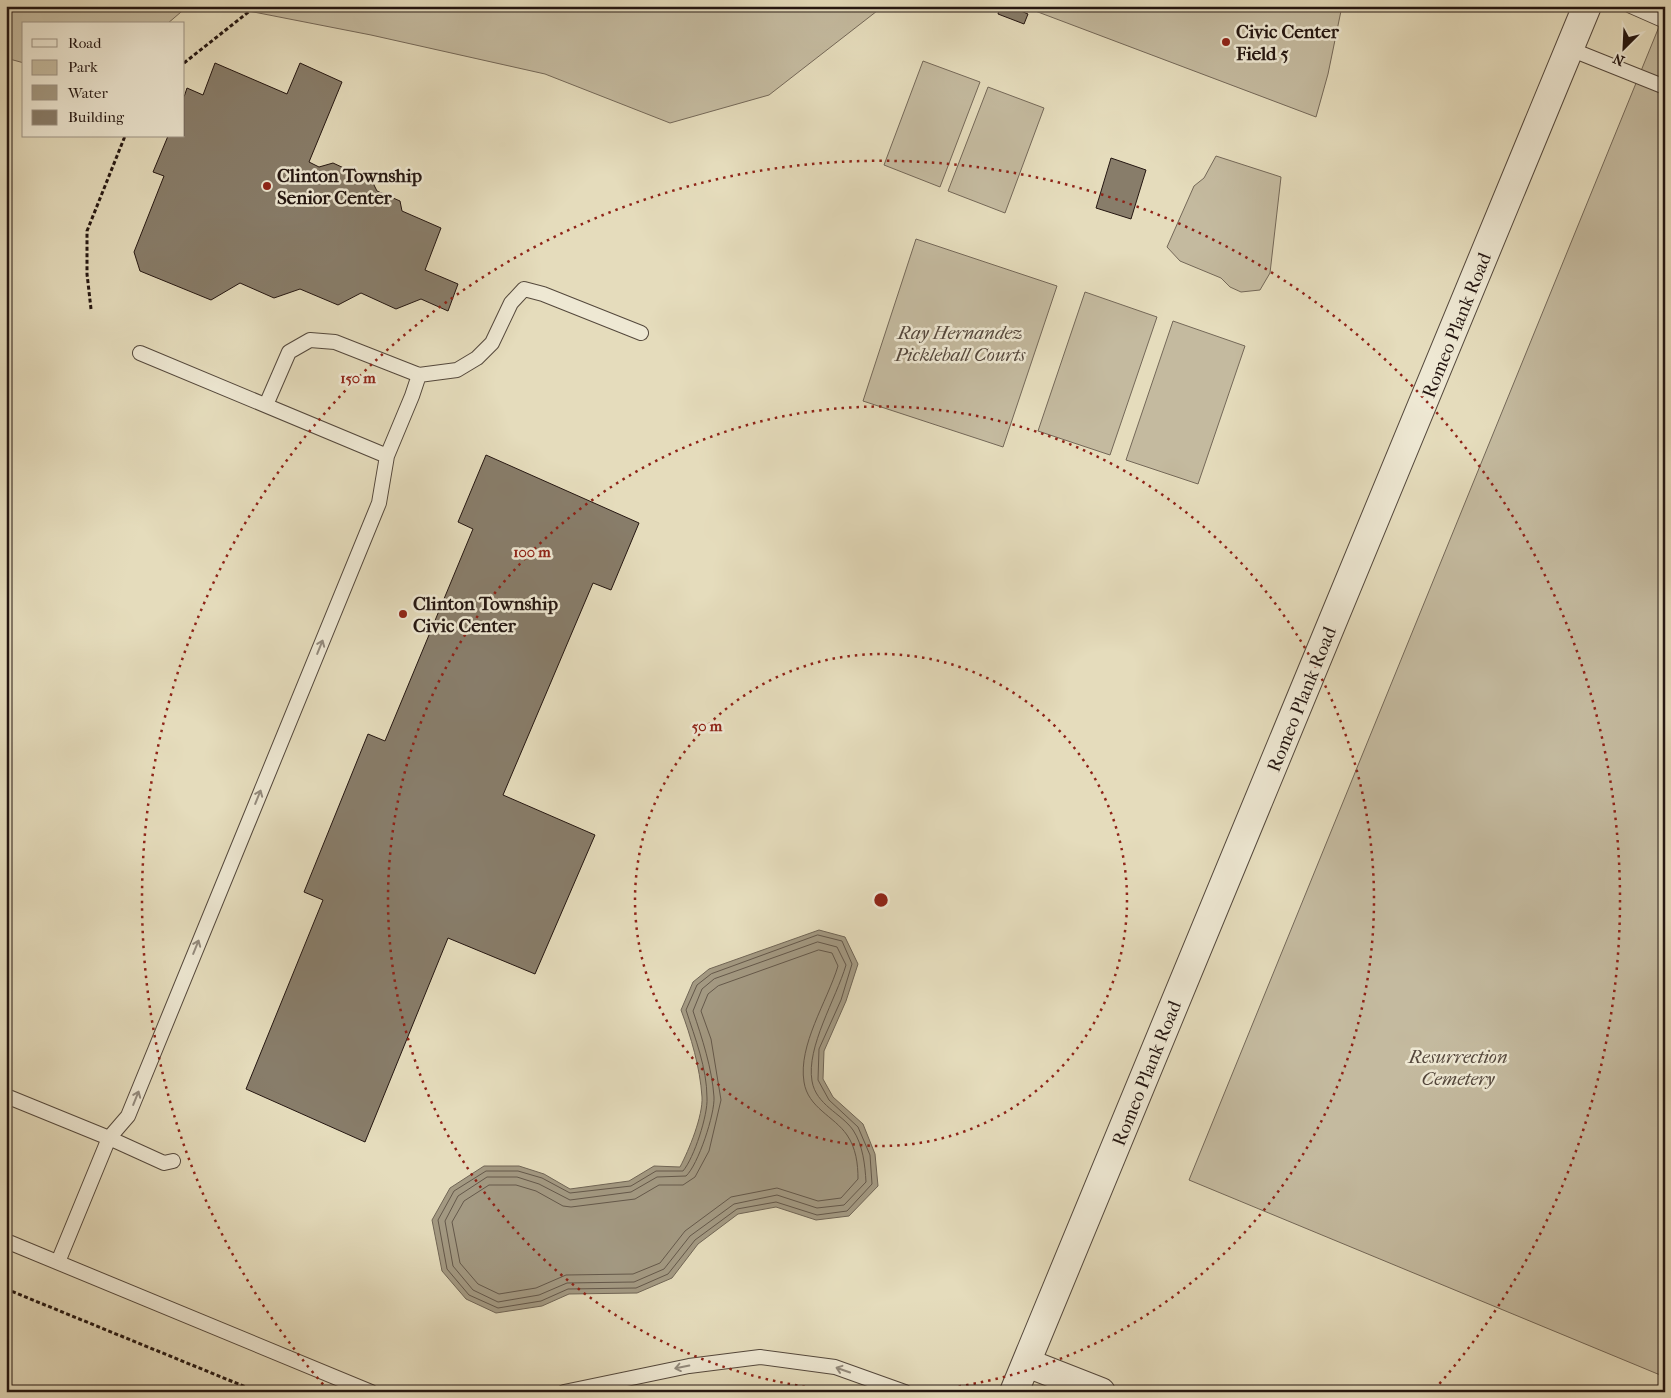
<svg xmlns="http://www.w3.org/2000/svg" width="1671" height="1398" font-family="'IM FELL French Canon',serif">
<rect width="100%" height="100%" fill="#e5dcbc"/>
<filter id="stains"><feTurbulence type="fractalNoise" baseFrequency=".004" numOctaves="4"/><feColorMatrix values="0 0 0 0 .2 0 0 0 0 .09 0 0 0 0 .02 0 0 0 .5 -.17"/></filter>
<radialGradient id="worn" r=".72"><stop offset=".6" stop-color="#630" stop-opacity="0"/><stop offset="1" stop-color="#630" stop-opacity=".3"/></radialGradient>
<!-- green -->
<path fill="#c4ba9f" stroke="#746858" d="M6,6H188L167,24H24V63L6,58Z
M223,6H879L877,11L769,95L670,123L545,74L371,35Z
M1022,6H1342L1328,74L1316,117Z
M1665,12V1377L1189,1180Z
M923,61L980,82L940,187L884,165Z
M988,87L1044,108L1005,213L948,191Z
M1216,156L1281,177L1270,273L1260,290L1241,292L1230,287L1221,278L1180,261L1167,247L1194,186L1204,178Z
M916,239L1057,286L1003,447L863,401Z
M1085,292L1157,317L1110,455L1038,431Z
M1173,321L1245,346L1198,484L1126,460Z"/>
<!-- water -->
<path fill="#a39982" stroke="#706555" d="M819,930L845,937L858,964L846,1001L824,1051L823,1079L833,1097L863,1124L875,1154L878,1186L849,1216L816,1220L776,1207L738,1214L698,1244L672,1278L637,1293L569,1294L542,1306L496,1313L466,1299L442,1271L432,1220L450,1188L484,1166H519L544,1174L570,1189L629,1181L654,1166L680,1167C689,1150 703,1116 702,1097C700,1067 691,1037 681,1010L693,982L709,969Z"/>
<g fill="none" stroke-linecap="round" stroke-linejoin="round">
<!-- shore -->
<path stroke="#64584a" stroke-width="1" d="M818,935L842,941L852,964L841,1000L819,1049L818,1080L829,1100L858,1127L870,1155L872,1184L847,1211L817,1215L776,1202L737,1209L695,1240L668,1274L636,1288L568,1289L541,1301L498,1308L469,1295L447,1269L438,1220L454,1191L486,1171H518L542,1178L570,1193L631,1186L656,1171H683C694,1158 708,1115 707,1098C707,1068 695,1038 686,1010L697,985L711,974Z
M818,942L837,947L846,965C836,999 806,1047 812,1081C816,1105 841,1113 853,1130C863,1145 865,1165 866,1182L844,1205L817,1208L777,1195L734,1204L690,1236L664,1269L634,1282L567,1283L539,1295L498,1302L473,1290L453,1266L445,1221L458,1196L487,1177H517L539,1184L570,1200L631,1192L657,1177L686,1176C698,1165 715,1114 714,1097C712,1068 702,1038 693,1011L702,989L714,979Z
M819,950L832,953L838,966C827,1002 798,1045 804,1082C808,1108 834,1116 847,1135C856,1148 858,1164 858,1179L841,1198L818,1201L777,1188L731,1197L685,1231L660,1263L633,1274L566,1275L536,1288L499,1294L478,1284L460,1263L452,1222L464,1201L489,1185H516L536,1191L563,1206L571,1207L635,1199L659,1185H683L695,1177L709,1151L721,1100L711,1039L701,1011L708,994L718,986Z"/>
</g>
<!-- building -->
<path fill="#887d6a" stroke="#241611" d="M1000,6H1009L1028,14L1024,24L998,14Z
M215,63L287,94L300,63L342,82L309,162L319,167L333,163L372,181L377,191L400,201L402,211L441,228L425,270L458,284L448,311L421,299L396,309L361,293L338,305L300,289L274,298L240,283L211,300L140,271L134,252L164,176L153,172L168,136H184V97L187,88L203,95Z
M1111,158L1146,170L1131,219L1096,208Z
M486,455L639,523L611,590L593,583L503,795L595,835L535,974L448,938L365,1142L246,1089L323,900L304,892L368,734L385,741L473,529L458,522Z"/>
<g fill="none" stroke-linecap="round" stroke-linejoin="round">
<defs>
<path id="service" d="M1631,6L1665,21
M1570,49L1665,87
M140,353L387,456
M266,405L289,352L310,340L335,342L419,375L457,370L477,358L492,343L511,303L524,289L543,294L641,333
M6,1096L109,1138L164,1163L173,1161
M6,1241L371,1392
M58,1262L109,1138L128,1116L379,503L387,456L412,396L419,375
M564,1392L689,1366L760,1357L835,1367L905,1392"/>
<path id="minor" d="M1027,1363L1101,1392"/>
<path id="tertiary" d="M1014,1392L1587,6"/>
</defs>
<!-- service casing -->
<use href="#service" stroke="#54483c" stroke-width="16"/>
<!-- minor casing -->
<use href="#minor" stroke="#54483c" stroke-width="30"/>
<!-- tertiary casing -->
<use href="#tertiary" stroke="#54483c" stroke-width="30"/>
<!-- path -->
<path stroke="#241611" stroke-width="3" stroke-dasharray="4 2.5" stroke-linecap="butt" d="M184,63L256,6
M91,309L87,274V231L125,136
M6,1289L258,1392"/>
<!-- service -->
<use href="#service" stroke="#eee8d3" stroke-width="14"/>
<!-- minor -->
<use href="#minor" stroke="#eee8d3" stroke-width="28"/>
<!-- tertiary -->
<use href="#tertiary" stroke="#eee8d3" stroke-width="28"/>
</g>
<!-- one-way arrows -->
<defs><path id="oneway-shaft" d="M-6 0H5M1.5-3L5.5 0L1.5 3" fill="none" stroke-width="1.6" stroke-linecap="round" stroke-linejoin="round" transform="scale(1.25)"/></defs>
<g stroke="#938a7c">
<use href="#oneway-shaft" transform="translate(320 647) rotate(-68)"/>
<use href="#oneway-shaft" transform="translate(258 797) rotate(-68)"/>
<use href="#oneway-shaft" transform="translate(196 947) rotate(-68)"/>
<use href="#oneway-shaft" transform="translate(136 1098) rotate(-68)"/>
<use href="#oneway-shaft" transform="translate(682 1367) rotate(169)"/>
<use href="#oneway-shaft" transform="translate(843 1370) rotate(-161)"/>
</g>
<!-- distance rings -->
<g fill="none" stroke="#8f2418" stroke-width="2.5" stroke-dasharray="2.5 5">
<circle cx="881" cy="900" r="246"/>
<path d="M842 1391A493 493 0 1 1 920 1391"/>
<path d="M328 1390A739 739 0 1 1 1434 1390"/>
</g>
<!-- markers -->
<g fill="#8f2418" stroke="#eee8d3" stroke-width="2">
<circle cx="1226" cy="42" r="5"/>
<circle cx="267" cy="186" r="5"/>
<circle cx="403" cy="614" r="5"/>
</g>
<g text-anchor="middle" stroke-width="5" stroke-linejoin="round" paint-order="stroke">
<!-- poi labels -->
<g font-size="19" font-weight="bold" fill="#241611" stroke="#eee8d3" text-anchor="start">
<text x="1236" y="38">Civic Center<tspan x="1236" dy="22">Field 5</tspan></text>
<text x="277" y="182">Clinton Township<tspan x="277" dy="22">Senior Center</tspan></text>
<text x="413" y="610">Clinton Township<tspan x="413" dy="22">Civic Center</tspan></text>
</g>
<!-- street labels -->
<g font-size="19" fill="#241611" stroke="#eee8d3">
<text transform="translate(1456 325) rotate(-68)" y="7">Romeo Plank Road</text>
<text transform="translate(1301 699) rotate(-68)" y="7">Romeo Plank Road</text>
<text transform="translate(1146 1073) rotate(-68)" y="7">Romeo Plank Road</text>
</g>
<!-- park labels -->
<g font-size="19" font-style="italic" fill="#54473c" stroke="#eee8d3">
<text x="960" y="339">Ray Hernandez<tspan x="960" dy="22">Pickleball Courts</tspan></text>
<text x="1458" y="1063">Resurrection<tspan x="1458" dy="22">Cemetery</tspan></text>
</g>
</g>
<circle cx="881" cy="900" r="8" fill="#8f2418" stroke="#eee8d3" stroke-width="2.5"/>
<g font-size="15" text-anchor="middle" font-weight="bold" fill="#8f2418" stroke="#eee8d3" stroke-width="5" stroke-linejoin="round" paint-order="stroke">
<text x="358" y="383">150 m</text>
<text x="532" y="557">100 m</text>
<text x="707" y="731">50 m</text>
</g>
<!-- margin -->
<rect width="1671" height="1398" fill="none" stroke="#e5dcbc" stroke-width="25"/>
<rect x="8" y="8" width="1656" height="1383" fill="none" stroke="#241611" stroke-width="2.5"/>
<rect x="12" y="12" width="1646" height="1373" fill="none" stroke="#241611"/>
<!-- legend -->
<rect x="22" y="22" width="162" height="115" fill="#eee8d3" stroke="#9d9485"/>
<rect x="32" y="39" width="25" height="8" fill="#eee8d3" stroke="#9d9485"/>
<text x="68" y="48" font-size="15" fill="#241611">Road</text>
<rect x="32" y="60" width="25" height="15" fill="#c4ba9f" stroke="#9d9485"/>
<text x="68" y="72" font-size="15" fill="#241611">Park</text>
<rect x="32" y="85" width="25" height="15" fill="#a39982" stroke="#9d9485"/>
<text x="68" y="98" font-size="15" fill="#241611">Water</text>
<rect x="32" y="110" width="25" height="15" fill="#887d6a" stroke="#9d9485"/>
<text x="68" y="122" font-size="15" fill="#241611">Building</text>
<!-- north arrow -->
<g transform="translate(1624 48) rotate(204)" stroke="#eee8d3" stroke-width="4" paint-order="stroke">
<path d="M0-4L9 19L0 12L-9 19Z" fill="#241611"/>
<text y="-8" font-size="14" font-weight="bold" text-anchor="middle" fill="#241611">N</text>
</g>
<rect width="100%" height="100%" filter="url(#stains)"/>
<rect width="100%" height="100%" fill="url(#worn)"/>
</svg>
